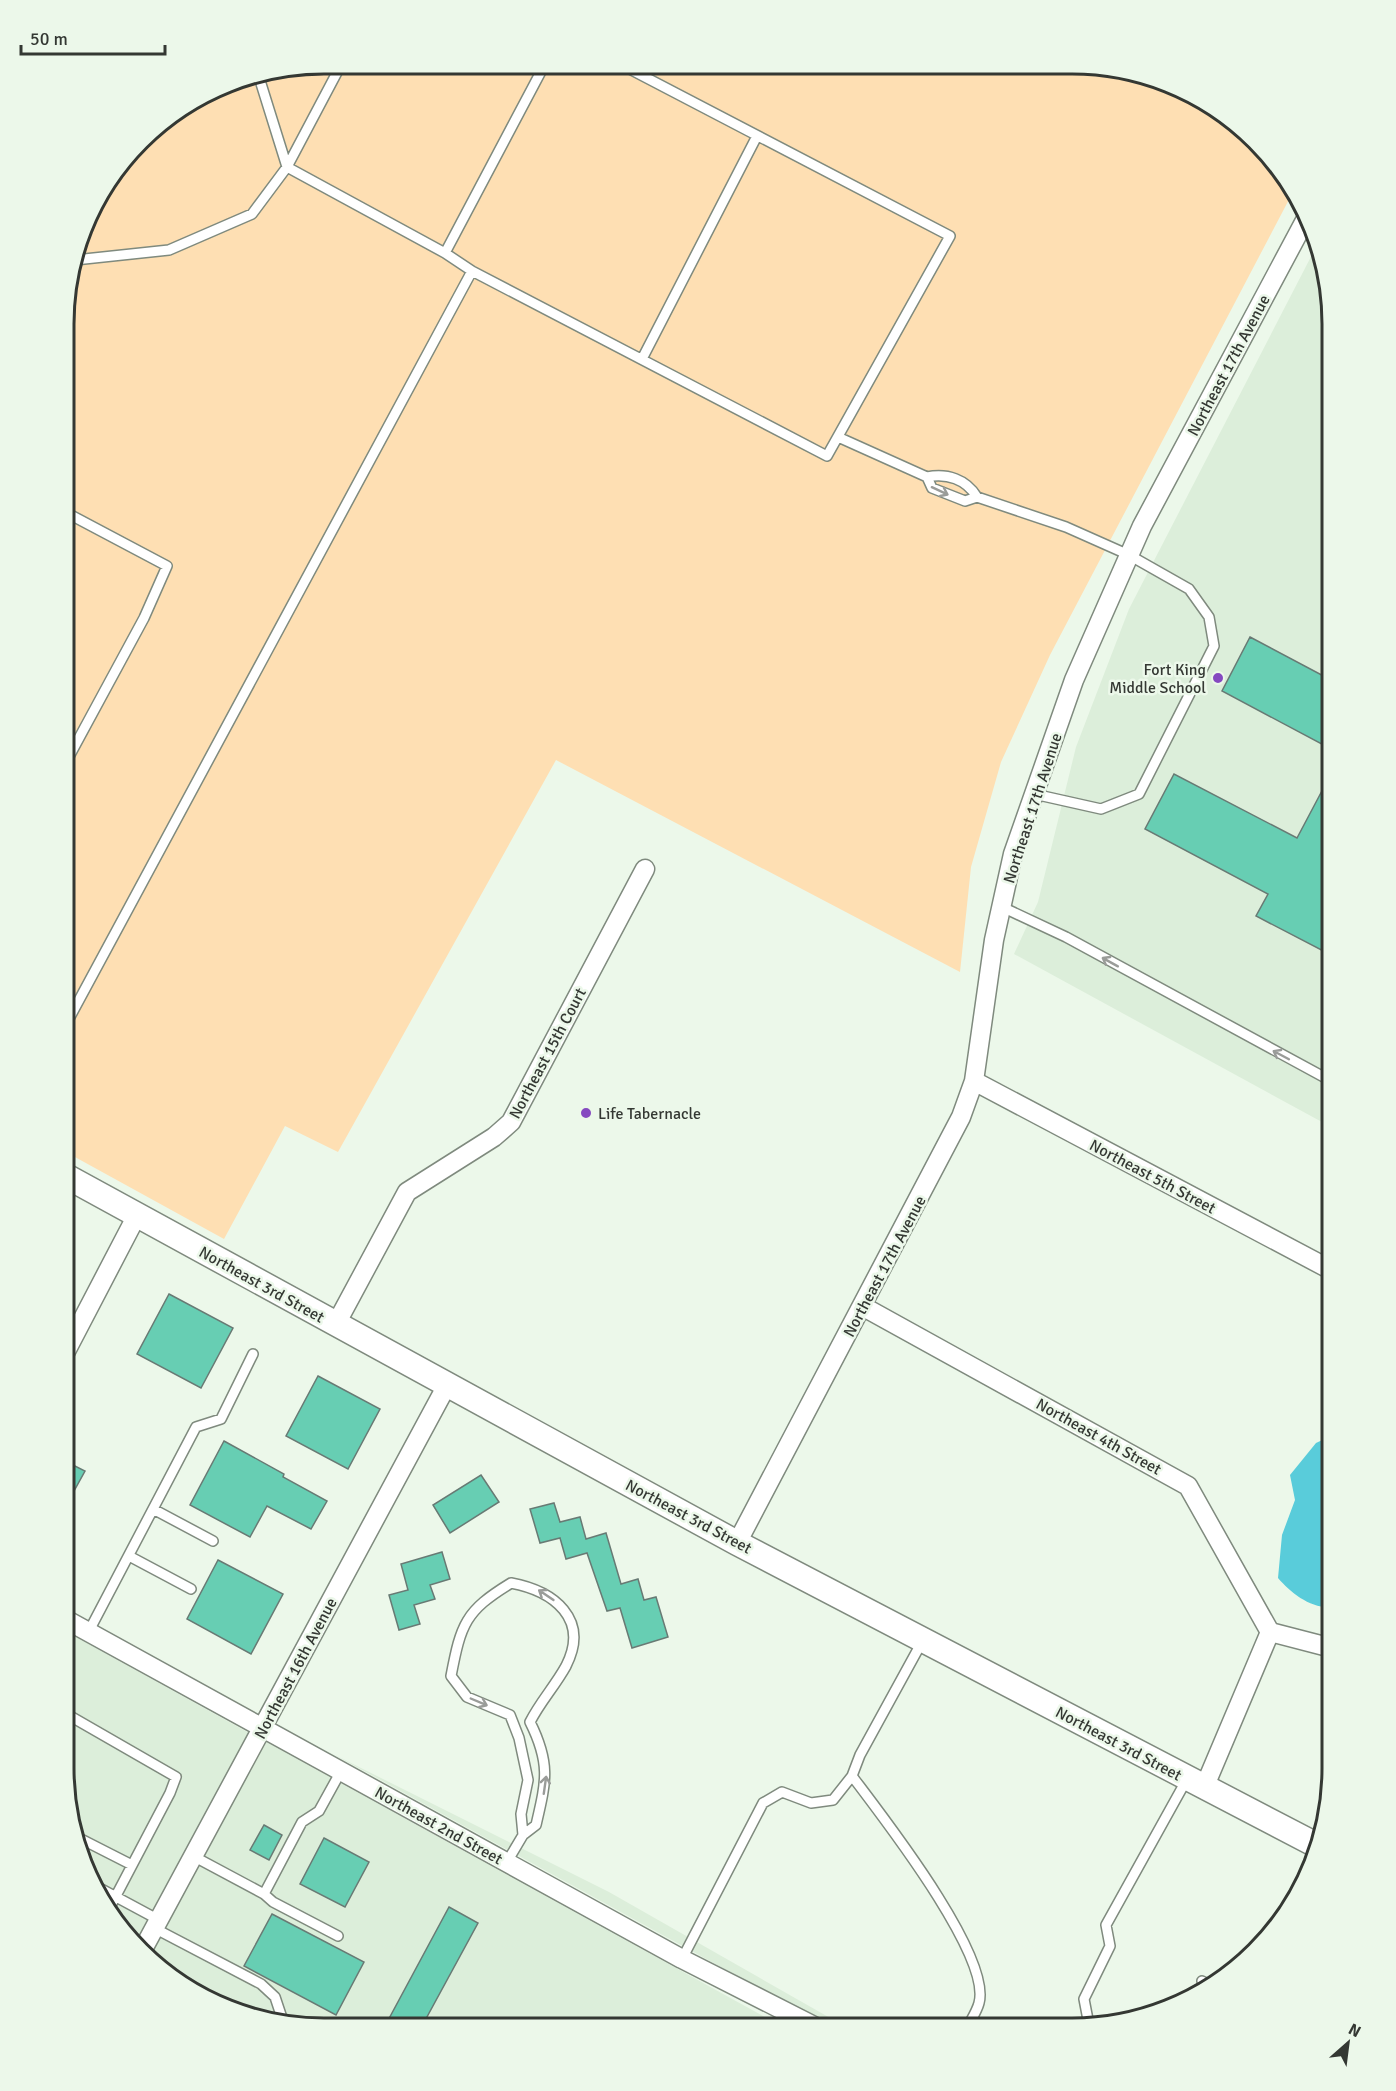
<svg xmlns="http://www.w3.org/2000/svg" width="1396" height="2091" font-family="Signika,sans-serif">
<rect width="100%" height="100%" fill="#ecf8ea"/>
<!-- built -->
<path fill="#dceeda" d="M1317,245L1333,323V1128L1014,954L1038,902L1076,747L1129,609Z
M63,1630L249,1733L134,1944L117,1926L83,1868L63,1768Z
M266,1742L783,2027L290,2026L224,2008L165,1974L149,1958Z
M335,1755L609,1892L846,2027H830Z"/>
<!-- green -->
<path fill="#fedfb3" d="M323,63L1107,65L1172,83L1231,117L1279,165L1294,190L1050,655L1001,762L971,867L960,972L556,760L338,1152L285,1126L224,1239L64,1151L65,289L98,193L152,127L239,77Z"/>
<!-- water -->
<path fill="#59ccda" d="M1333,1435L1332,1607C1311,1609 1291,1593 1278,1578L1282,1535L1295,1500L1290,1475L1316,1443Z"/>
<!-- building -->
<path fill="#67ceb3" stroke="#687a74" stroke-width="1.5" d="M1250,637L1333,681V750L1222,691Z
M1333,770V956L1256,916L1268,894L1145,829L1174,774L1297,838Z
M169,1294L233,1328L201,1388L137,1354Z
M318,1376L380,1409L348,1469L286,1436Z
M224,1441L284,1474L283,1477L327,1501L311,1529L267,1506L250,1537L190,1505Z
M63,1460L85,1471L63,1511Z
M481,1475L499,1502L450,1533L433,1505Z
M554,1503L560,1522L580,1517L586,1539L606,1533L621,1584L638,1579L644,1600L656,1597L668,1637L632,1648L620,1608L607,1611L587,1553L566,1559L560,1538L540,1543L530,1509Z
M442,1552L450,1579L430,1585L435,1599L414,1605L420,1624L399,1630L389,1595L408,1590L401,1564Z
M218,1560L283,1594L251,1654L187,1619Z
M264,1825L282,1835L269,1860L250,1850Z
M324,1838L369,1862L345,1907L300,1884Z
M449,1907L478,1923L422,2026H385Z
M272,1914L364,1962L336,2015L244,1966Z"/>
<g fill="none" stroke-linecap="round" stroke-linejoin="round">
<defs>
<path id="lane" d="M258,74L287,167L445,253L472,271L827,456L950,236L620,64
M445,253L545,64
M75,260L169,250L252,214L287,167L342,63
M642,359L757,136
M838,437L927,477
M977,497L965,501L932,488L927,477C947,473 966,479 977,497L1066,527L1129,555L1189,589L1209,617L1214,646L1139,794L1101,809L1034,794
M65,764L144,618L167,566L65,512
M1002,907L1066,937L1333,1082
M64,1028L472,271
M153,1509L213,1541
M129,1556L191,1589
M89,1631L196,1427L221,1419L253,1354
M923,1640L860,1755L852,1776C882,1816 992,1956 979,2003C977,2011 971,2020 967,2028
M63,1712L176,1777L170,1793L108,1911
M77,1837L132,1865
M193,1856L264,1894L302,1822L319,1811L341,1771
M507,1862L523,1835L536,1825C546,1782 551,1764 530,1722C540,1702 555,1686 566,1666C590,1619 554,1591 511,1583C465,1611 461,1624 451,1676L467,1697L510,1715L519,1738L528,1780L521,1814L523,1835
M92,1884L159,1920
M264,1894L273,1902L338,1936
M154,1928L261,1984L275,1997L281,2015L278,2023
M682,1959L763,1803L782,1792L811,1803L833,1800L852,1776
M1202,1981L1210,1985
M1089,2025L1084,1999L1110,1946L1106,1925L1187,1779"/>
<path id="street" d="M974,1081L1333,1271
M862,1306L1188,1486L1270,1632
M336,1324L407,1192L494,1137L511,1122L645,869
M64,1355L137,1215
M737,1543L961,1117L974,1081L994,940L1013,854L1074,680L1142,526L1308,215
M63,1618L682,1959L816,2027
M1270,1632L1332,1648
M1204,1788L1270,1632
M142,1951L447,1385"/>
<path id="secondary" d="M64,1175L737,1543L1320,1847"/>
</defs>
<!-- lane casing -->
<use href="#lane" stroke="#7f8a7e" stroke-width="12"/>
<!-- street casing -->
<use href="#street" stroke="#7f8a7e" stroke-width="21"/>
<!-- secondary casing -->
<use href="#secondary" stroke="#7f8a7e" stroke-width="27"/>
<!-- lane -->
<use href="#lane" stroke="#fff" stroke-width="9"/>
<!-- street -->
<use href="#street" stroke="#fff" stroke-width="18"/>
<!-- secondary -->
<use href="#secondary" stroke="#fff" stroke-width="24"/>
</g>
<!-- one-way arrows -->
<defs><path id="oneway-shaft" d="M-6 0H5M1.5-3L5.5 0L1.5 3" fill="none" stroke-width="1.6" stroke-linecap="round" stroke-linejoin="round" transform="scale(1.5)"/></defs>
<g stroke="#9a9c99">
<use href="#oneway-shaft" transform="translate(940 491) rotate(25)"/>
<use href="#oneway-shaft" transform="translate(1110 962) rotate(-151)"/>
<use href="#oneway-shaft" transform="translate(1281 1055) rotate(-152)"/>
<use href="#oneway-shaft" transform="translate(546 1595) rotate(-146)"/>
<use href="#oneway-shaft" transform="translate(479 1702) rotate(23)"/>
<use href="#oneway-shaft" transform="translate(545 1785) rotate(-82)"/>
</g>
<!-- markers -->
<g fill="#8549c0" stroke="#ecf8ea" stroke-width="2">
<circle cx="1218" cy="678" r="6"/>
<circle cx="586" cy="1113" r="6"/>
</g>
<g text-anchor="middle" stroke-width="5" stroke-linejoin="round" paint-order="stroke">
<!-- street labels -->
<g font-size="16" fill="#343833" stroke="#ecf8ea">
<text transform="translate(1228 365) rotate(-62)" y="6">Northeast 17th Avenue</text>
<text transform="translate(1032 808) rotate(-72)" y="6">Northeast 17th Avenue</text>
<text transform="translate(547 1053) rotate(-62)" y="6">Northeast 15th Court</text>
<text transform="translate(1153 1176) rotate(28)" y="6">Northeast 5th Street</text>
<text transform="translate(884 1266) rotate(-62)" y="6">Northeast 17th Avenue</text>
<text transform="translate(262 1284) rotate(29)" y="6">Northeast 3rd Street</text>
<text transform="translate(1099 1436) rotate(29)" y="6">Northeast 4th Street</text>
<text transform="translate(689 1516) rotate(28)" y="6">Northeast 3rd Street</text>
<text transform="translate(295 1668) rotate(-62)" y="6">Northeast 16th Avenue</text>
<text transform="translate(1119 1743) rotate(28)" y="6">Northeast 3rd Street</text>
<text transform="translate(439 1825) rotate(29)" y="6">Northeast 2nd Street</text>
</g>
<!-- poi labels -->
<g font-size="16" fill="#343833" stroke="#ecf8ea" text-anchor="end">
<text x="1206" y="675">Fort King<tspan x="1206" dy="18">Middle School</tspan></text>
<text x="598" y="1119" text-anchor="start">Life Tabernacle</text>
</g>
</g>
<!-- crop -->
<path d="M0 0H1396V2091H0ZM324 74H1072A250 250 0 0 1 1322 324V1768A250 250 0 0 1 1072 2018H324A250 250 0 0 1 74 1768V324A250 250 0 0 1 324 74Z" fill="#ecf8ea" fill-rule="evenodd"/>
<path fill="none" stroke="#343833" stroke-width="3" d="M324 74H1072A250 250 0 0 1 1322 324V1768A250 250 0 0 1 1072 2018H324A250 250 0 0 1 74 1768V324A250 250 0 0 1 324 74Z"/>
<!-- north arrow -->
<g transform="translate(1348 2043) rotate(28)" stroke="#ecf8ea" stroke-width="4.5" paint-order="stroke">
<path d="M0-4.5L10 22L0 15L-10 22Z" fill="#343833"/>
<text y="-9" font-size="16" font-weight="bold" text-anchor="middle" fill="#343833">N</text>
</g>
<!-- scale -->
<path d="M21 45v9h144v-9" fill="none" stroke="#343833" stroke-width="3"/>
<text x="30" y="45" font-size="18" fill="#343833" stroke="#ecf8ea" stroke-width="4.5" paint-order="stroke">50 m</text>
</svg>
